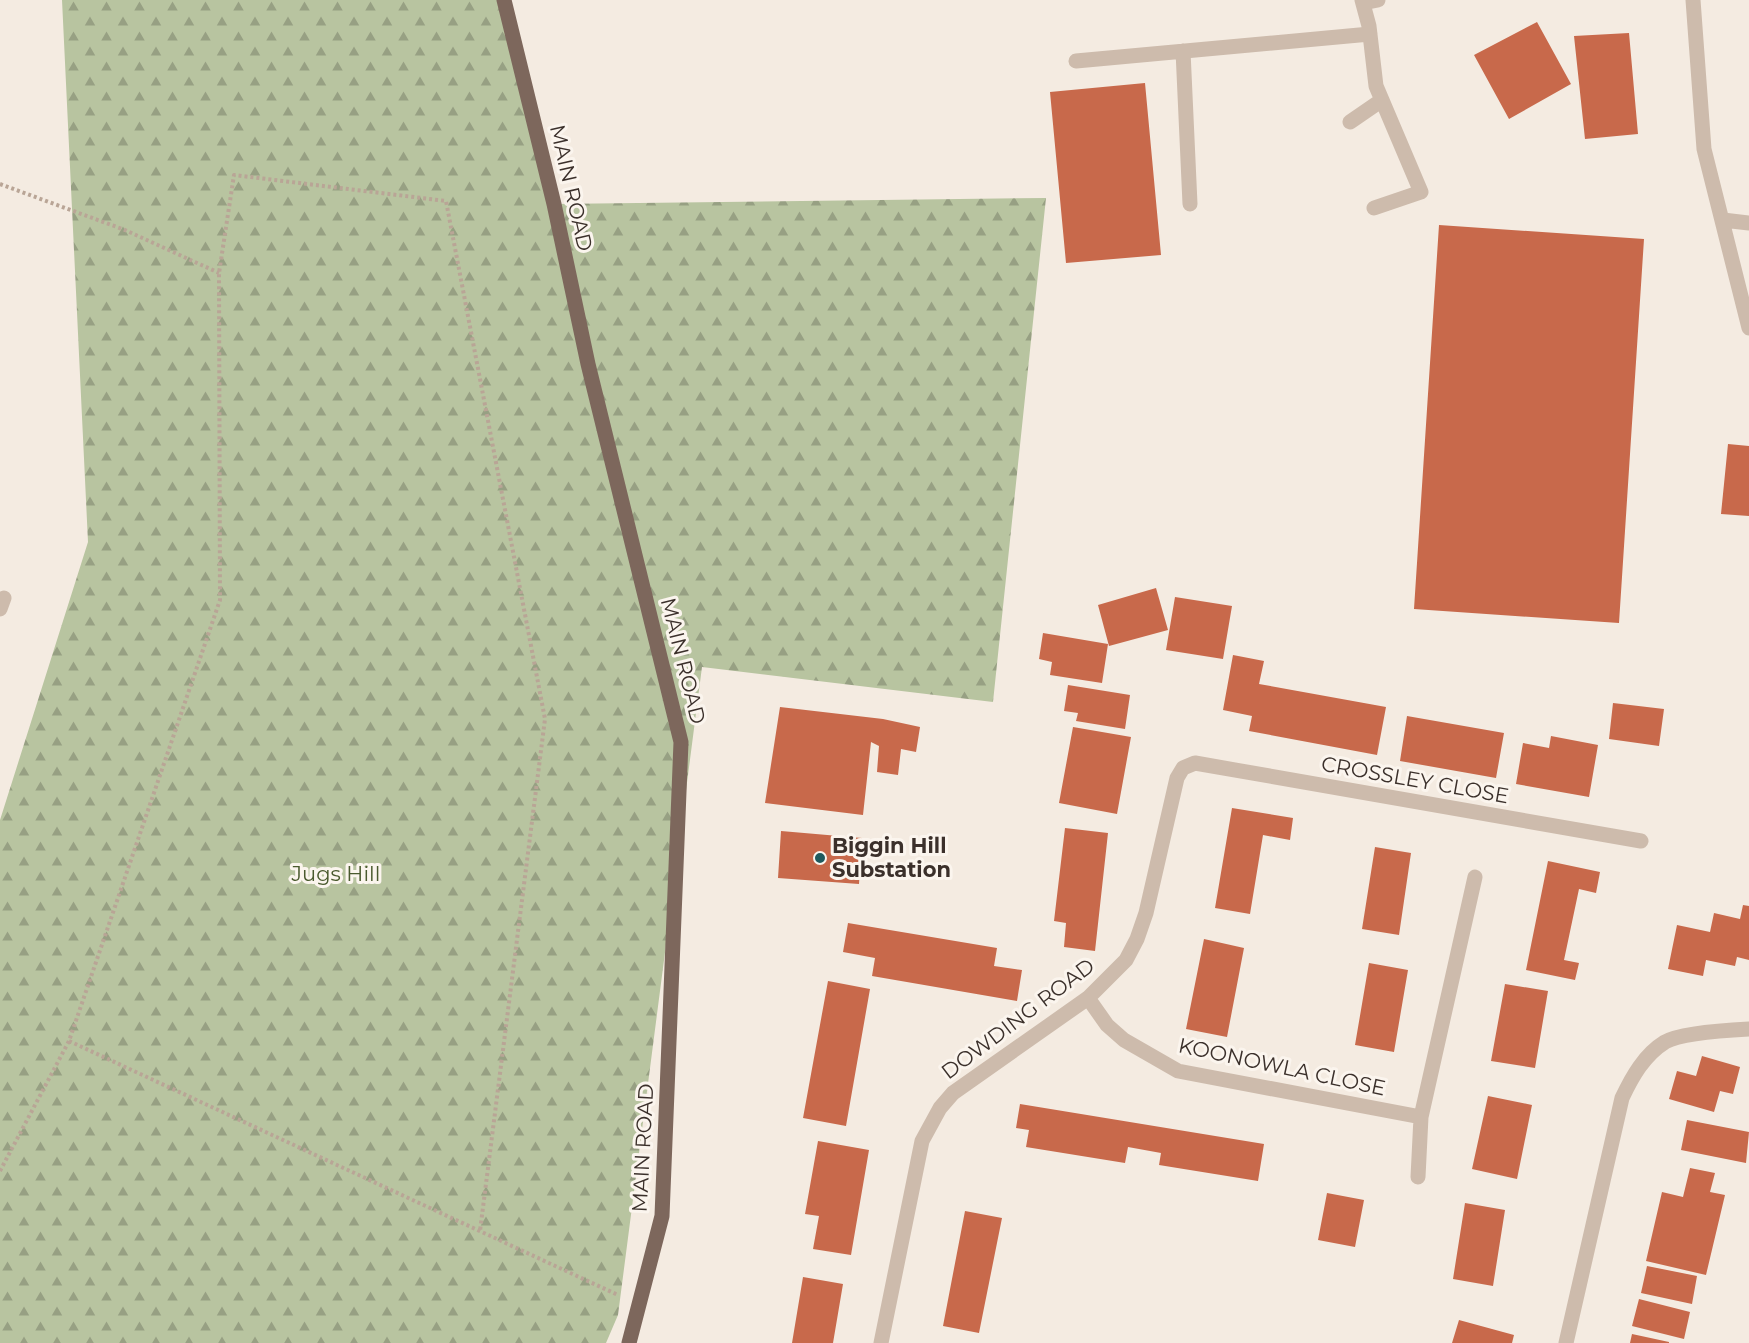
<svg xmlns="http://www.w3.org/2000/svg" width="1749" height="1343" font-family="Montserrat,sans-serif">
<defs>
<pattern id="forest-firs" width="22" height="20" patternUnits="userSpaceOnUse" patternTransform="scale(1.5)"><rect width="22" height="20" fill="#b8c4a0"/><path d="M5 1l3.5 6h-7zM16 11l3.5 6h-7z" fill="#97a083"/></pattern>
</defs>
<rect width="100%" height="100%" fill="#f4ebe1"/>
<!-- forest -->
<path fill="url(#forest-firs)" d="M62,0H504L554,204L1046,198L993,702L702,667L618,1315L606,1343H0V820L88,542Z"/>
<!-- building -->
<path fill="#c8694b" d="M1537,22L1571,84L1509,119L1474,55Z
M1629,33L1638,134L1585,139L1574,36Z
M1145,83L1161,255L1066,263L1050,92Z
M1439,225L1644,239L1619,623L1414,609Z
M1728,444L1749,446V516L1721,514Z
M1156,588L1168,630L1109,646L1098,605Z
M1175,597L1232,606L1223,659L1166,650Z
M1043,633L1108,644L1102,683L1050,675L1052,662L1039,659Z
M1233,655L1264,661L1259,684L1386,707L1377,755L1249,731L1252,716L1223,710Z
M1068,685L1130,695L1125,729L1076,721L1078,713L1064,711Z
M1613,703L1664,709L1659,746L1609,739Z
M780,707L883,719L920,727L916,752L901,749L898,775L877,772L879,746L871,742L863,815L765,803Z
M1407,716L1504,733L1496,778L1400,761Z
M1073,727L1131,737L1117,814L1059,803Z
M1551,736L1598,745L1589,797L1516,784L1523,743L1549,748Z
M1232,808L1293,818L1290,840L1263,835L1250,914L1215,908Z
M1065,828L1108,833L1095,951L1064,947L1066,923L1054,921Z
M781,831L862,838L859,884L778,878Z
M1375,847L1411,853L1399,935L1362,929Z
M1548,861L1600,872L1596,893L1579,889L1564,960L1579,963L1575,980L1526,970Z
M1743,905L1749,906V960L1737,957L1735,966L1706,960L1703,976L1668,969L1677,925L1710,932L1714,913L1740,919Z
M848,923L997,948L994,966L1022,970L1017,1001L872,976L875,958L843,952Z
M1204,939L1244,948L1227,1037L1186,1029Z
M1369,963L1408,970L1394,1052L1355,1045Z
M828,981L870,989L846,1126L803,1118Z
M1505,984L1548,991L1535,1068L1491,1061Z
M1702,1056L1740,1067L1733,1094L1720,1091L1714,1112L1669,1099L1677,1071L1696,1076Z
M1488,1096L1532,1105L1517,1179L1472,1169Z
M1020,1104L1264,1144L1258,1181L1159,1165L1161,1153L1128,1147L1125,1163L1026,1147L1029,1130L1016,1128Z
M1687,1120L1749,1132L1746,1163L1681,1150Z
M818,1141L869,1150L851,1255L813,1249L819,1216L805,1214Z
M1690,1168L1715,1173L1710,1192L1725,1195L1706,1275L1646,1261L1662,1192L1683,1197Z
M1327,1193L1364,1200L1355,1247L1318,1240Z
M1465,1203L1505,1210L1493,1286L1453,1279Z
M965,1211L1002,1218L979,1333L943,1326Z
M1647,1266L1697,1276L1692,1304L1641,1293Z
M803,1277L843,1284L833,1343H792Z
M1639,1299L1690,1312L1684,1339L1632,1326Z
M1459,1320L1514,1335L1512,1343H1452Z
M1632,1334L1669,1342V1343H1630Z"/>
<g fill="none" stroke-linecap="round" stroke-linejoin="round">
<!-- path -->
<path stroke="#b9a596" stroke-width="4" stroke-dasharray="3 3" stroke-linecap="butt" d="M0,184L125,230L219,273
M69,1041L618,1295
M0,1171L69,1041L220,600L219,273L234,175L446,201L545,719L480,1231"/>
<!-- minor -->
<path stroke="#cdbbac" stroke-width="15" d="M1362,0L1369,26L1376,86L1421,192L1374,208
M1693,0L1704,149L1749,328
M1363,3L1378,0
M1183,51L1190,204
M1076,61L1370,34
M1350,122L1382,100
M1723,220L1749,223
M0,609L4,598
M1088,998L1107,1025L1124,1040L1178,1071L1421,1117
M1418,1177L1421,1117L1475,877
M881,1343L922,1141L940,1108L953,1093L1088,998L1126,960L1137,939L1146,913L1177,778L1183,768L1195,763L1641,841
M1566,1343L1622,1098C1632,1077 1644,1055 1665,1042C1681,1033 1729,1030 1749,1029"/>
<!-- major -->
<path stroke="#7d675c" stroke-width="15" d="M504,0L554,204L588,364L681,742L662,1216L629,1343"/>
</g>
<!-- markers -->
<circle fill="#1f5a5e" stroke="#fbf5ee" stroke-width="2" cx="820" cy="858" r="6"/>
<g text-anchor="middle" stroke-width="6" stroke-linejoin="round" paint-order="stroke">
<!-- street labels -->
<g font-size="21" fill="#3b302b" stroke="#fbf5ee">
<text transform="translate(571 188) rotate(77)" y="7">MAIN ROAD</text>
<text transform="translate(683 661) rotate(76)" y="7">MAIN ROAD</text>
<text transform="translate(1415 780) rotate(10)" y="7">CROSSLEY CLOSE</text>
<text transform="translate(1018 1019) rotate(-37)" y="7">DOWDING ROAD</text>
<text transform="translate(1282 1067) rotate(12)" y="7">KOONOWLA CLOSE</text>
<text transform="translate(643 1148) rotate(-87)" y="7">MAIN ROAD</text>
</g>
<!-- poi labels -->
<g font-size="21" font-weight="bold" fill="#3b302b" stroke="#fbf5ee" text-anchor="start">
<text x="832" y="853">Biggin Hill<tspan x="832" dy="24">Substation</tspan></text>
</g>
<!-- park labels -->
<g font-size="21" fill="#4a5a2e" stroke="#fbf5ee">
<text x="336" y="881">Jugs Hill</text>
</g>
</g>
</svg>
